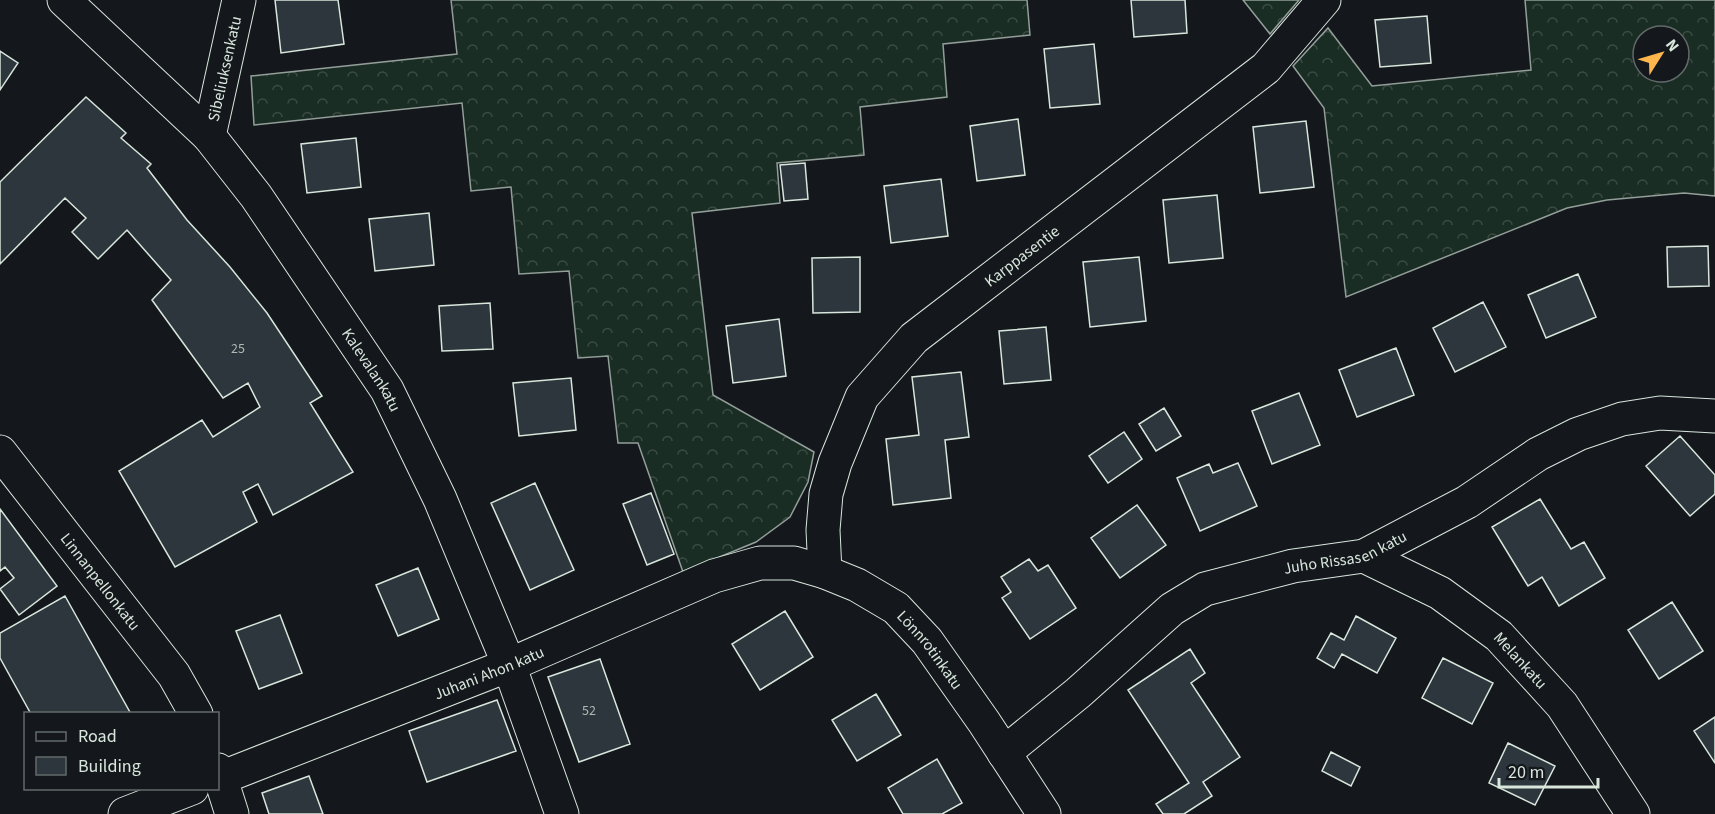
<svg xmlns="http://www.w3.org/2000/svg" width="1715" height="814" font-family="'Source Sans 3',sans-serif">
<defs>
<pattern id="forest-crowns" width="20" height="18" patternUnits="userSpaceOnUse" patternTransform="scale(1.5)"><rect width="20" height="18" fill="#1a2d24"/><path d="M2 6a3 3 0 1 1 6 0M12 15a3 3 0 1 1 6 0" fill="none" stroke="#3b4b43"/></pattern>
</defs>
<rect width="100%" height="100%" fill="#14181c"/>
<!-- forest -->
<path fill="url(#forest-crowns)" stroke="#939e99" stroke-width="1.5" fill-rule="evenodd" d="M451,0H1027L1030,35L943,44L947,97L860,107L864,155L777,163L780,203L692,213L713,395L814,452L808,482L790,517L756,542L683,572L638,443H618L608,356L578,358L569,271L519,274L511,187L471,191L462,103L254,125L251,76L457,54Z
M1243,0H1299L1270,34Z
M1525,0H1715V196L1684,193L1607,200L1567,208L1346,297L1324,108L1293,66L1328,28L1372,86L1531,70ZM1643,36H1679V72H1643Z"/>
<!-- building -->
<path fill="#2c363c" stroke="#d8e6dc" stroke-width="1.5" d="M275,0H338L344,44L281,53Z
M1131,0H1185L1187,33L1134,37Z
M1427,16L1431,63L1380,67L1375,20Z
M1094,44L1100,104L1050,108L1044,49Z
M0,51L18,63L0,90Z
M86,97L126,133L121,138L151,164L147,168L187,220L230,267L267,313L322,396L310,403L353,472L273,515L258,484L243,492L257,522L175,567L119,471L202,420L213,437L260,407L248,383L223,398L152,300L171,280L127,230L98,259L72,232L86,218L65,198L0,264V182Z
M1018,119L1025,175L977,181L970,126Z
M1306,121L1314,187L1260,193L1253,127Z
M356,138L361,187L307,193L301,144Z
M805,163L808,199L784,201L780,165Z
M941,179L948,236L891,243L884,186Z
M1217,195L1223,258L1169,263L1163,200Z
M429,213L434,265L375,271L369,219Z
M1708,246L1709,286L1668,287L1667,247Z
M860,257V312L813,313L812,258Z
M1139,257L1146,321L1090,327L1083,262Z
M1578,274L1596,317L1546,338L1528,295Z
M1483,302L1506,347L1455,372L1433,328Z
M490,303L493,349L442,351L439,306Z
M779,319L786,376L733,383L726,326Z
M1046,327L1051,380L1004,384L999,331Z
M1396,348L1414,395L1357,417L1339,370Z
M961,372L969,437L945,440L951,498L893,505L886,439L919,435L912,377Z
M571,378L576,430L519,436L513,383Z
M1299,393L1320,445L1272,464L1252,411Z
M1164,408L1181,436L1156,451L1139,424Z
M1124,432L1142,459L1108,483L1089,456Z
M1680,436L1715,475V494L1690,516L1646,466Z
M1238,463L1257,506L1200,531L1177,478L1209,464L1213,473Z
M535,483L574,570L530,590L491,503Z
M651,493L674,554L647,565L623,504Z
M1540,499L1571,549L1584,542L1605,578L1559,606L1542,577L1528,586L1492,527Z
M1137,505L1166,545L1120,578L1091,538Z
M0,509L57,586L19,615L0,589L14,578L5,567L0,571Z
M1029,559L1038,571L1048,565L1076,608L1030,639L1002,598L1011,592L1001,577Z
M418,568L439,619L398,636L376,585Z
M65,596L131,714H31L0,658V633Z
M1672,602L1703,651L1659,679L1628,630Z
M785,611L813,657L760,690L732,644Z
M280,615L302,673L259,689L236,631Z
M1356,616L1396,638L1377,673L1342,654L1334,668L1317,658L1331,633L1344,640Z
M1190,649L1205,673L1191,683L1240,757L1203,782L1212,796L1184,814H1163L1156,804L1189,783L1128,690Z
M1443,658L1493,683L1472,724L1422,698Z
M600,659L630,744L579,762L548,677Z
M876,694L901,735L857,761L832,720Z
M497,700L516,751L427,782L409,731Z
M1715,717V763L1694,731Z
M1508,743L1555,766L1535,805L1489,783Z
M1331,752L1360,767L1351,786L1322,771Z
M937,759L962,803L942,814H903L888,788Z
M309,776L323,814H269L262,793Z"/>
<g fill="none" stroke-linecap="round" stroke-linejoin="round">
<defs>
<g id="minor">
<path id="s1" d="M64,0L209,136L256,196L387,390L440,499L509,665L562,814"/>
<path id="s2" d="M209,136L239,0"/>
<path id="s3" d="M0,452L174,675L196,714"/>
<path id="s4" d="M1364,556L1440,593L1499,636L1562,705L1633,814"/>
<path id="s5" d="M825,572L823,530L826,494L835,463L862,397L914,338L1266,68L1324,0"/>
<path id="s6" d="M1004,753L1078,693L1172,609L1205,589L1293,566L1364,556L1467,502L1538,454L1578,434L1622,419L1660,413L1715,416"/>
<path d="M218,770L232,814"/>
<path id="s7" d="M218,779L509,665L714,576L760,563H794L825,572L857,585L896,608L927,641L984,722L1044,814"/>
<path d="M125,814L192,788"/>
</g>
</defs>
<!-- minor casing -->
<use href="#minor" stroke="#d8e6dc" stroke-width="35"/>
<!-- minor -->
<use href="#minor" stroke="#14181c" stroke-width="33"/>
</g>
<g text-anchor="middle" stroke-width="4.5" stroke-linejoin="round" paint-order="stroke">
<!-- number labels -->
<g font-size="14" fill="#adbab4">
<text x="238" y="353">25</text>
<text x="589" y="715">52</text>
</g>
<!-- street labels -->
<g font-size="16" fill="#d8e6dc" stroke="#14181c">
<text dy="6" stroke="none"><textPath href="#s2" startOffset="69">Sibeliuksenkatu</textPath></text>
<text dy="6" stroke="none"><textPath href="#s5" startOffset="396">Karppasentie</textPath></text>
<text dy="6" stroke="none"><textPath href="#s1" startOffset="484">Kalevalankatu</textPath></text>
<text dy="6" stroke="none"><textPath href="#s6" startOffset="405">Juho Rissasen katu</textPath></text>
<text dy="6" stroke="none"><textPath href="#s3" startOffset="164">Linnanpellonkatu</textPath></text>
<text dy="6" stroke="none"><textPath href="#s7" startOffset="784">Lönnrotinkatu</textPath></text>
<text dy="6" stroke="none"><textPath href="#s4" startOffset="190">Melankatu</textPath></text>
<text dy="6" stroke="none"><textPath href="#s7" startOffset="291">Juhani Ahon katu</textPath></text>
</g>
</g>
<!-- legend -->
<rect x="24" y="712" width="195" height="78" fill="#14181c" stroke="#626a69" stroke-width="1.5"/>
<rect x="36" y="732" width="30" height="9" fill="#14181c" stroke="#626a69" stroke-width="1.5"/>
<text x="78" y="742" font-size="18" fill="#d8e6dc">Road</text>
<rect x="36" y="757" width="30" height="18" fill="#2c363c" stroke="#626a69" stroke-width="1.5"/>
<text x="78" y="772" font-size="18" fill="#d8e6dc">Building</text>
<!-- north arrow -->
<g transform="translate(1661 54) rotate(53)"><circle r="28" fill="#14181c" stroke="#626a69" stroke-width="1.5"/>
<path d="M0-4.5L10 22L0 15L-10 22Z" fill="#ffb74d"/>
<text y="-9" font-size="16" font-weight="bold" text-anchor="middle" fill="#d8e6dc">N</text>
</g>
<!-- scale -->
<path d="M1499 778v9h99v-9" fill="none" stroke="#d8e6dc" stroke-width="3"/>
<text x="1508" y="778" font-size="18" fill="#d8e6dc" stroke="#14181c" stroke-width="4.5" paint-order="stroke">20 m</text>
</svg>
